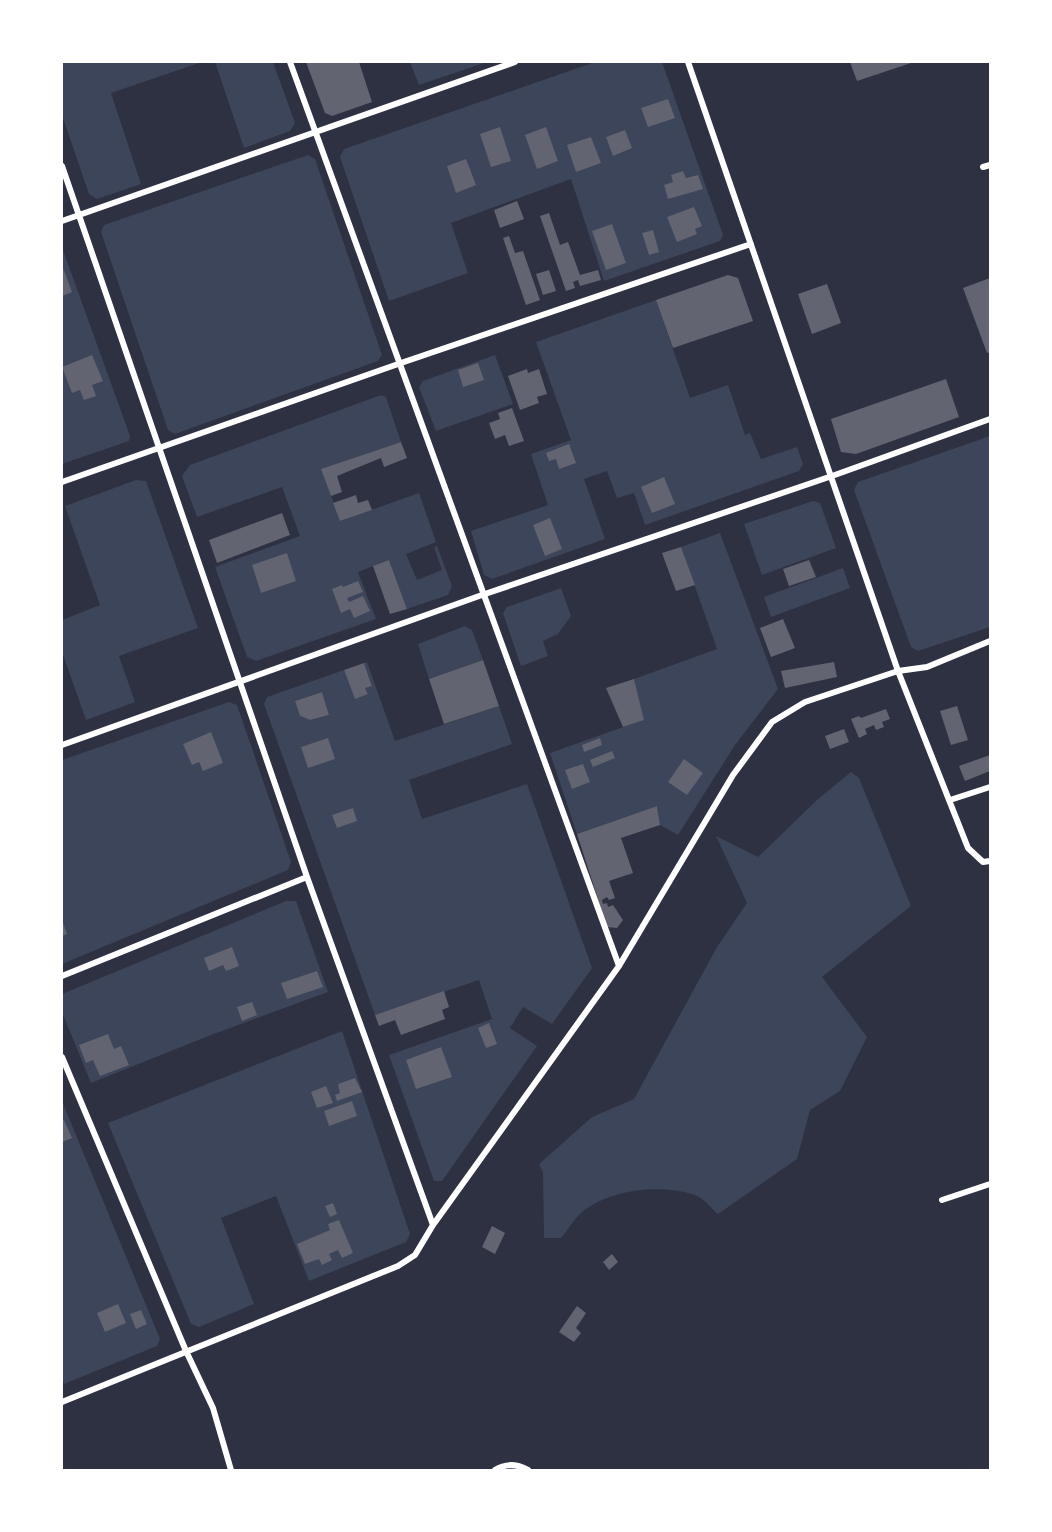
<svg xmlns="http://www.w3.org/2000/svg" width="1052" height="1532" font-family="'Titillium Web',sans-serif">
<rect width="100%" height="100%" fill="#2d3142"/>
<!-- green -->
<path fill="#3c4559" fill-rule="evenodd" d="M62,62H202L111,93L141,184L97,199L89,194L62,115Z
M215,62H273L295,123L290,131L244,148Z
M410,62H487L419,85Z
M595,62H662L723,235L720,241L604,281L571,179L451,223L468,273L389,301L340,157L344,149Z
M308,155L315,159L382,355L378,361L175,434L168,430L101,232L104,225Z
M62,250H63L130,436L129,441L62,464Z
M656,300L690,398L728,385L745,435L750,433L761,459L797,447L803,464L799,471L645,525L634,493L617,498L607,471L584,479L605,539L492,579L484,575L471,531L548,505L531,454L571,440L536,342Z
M495,355L513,404L436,431L419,387L423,381Z
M381,395L386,397L401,442L322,469L340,521L419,493L436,542L406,554L417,580L442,570L434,547L437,546L452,586L448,595L407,609L389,560L358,572L376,619L256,661L247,657L215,567L300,536L282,487L197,517L182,476L190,465Z
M990,436V627L918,651L911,647L854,490L858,482Z
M136,480L146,481L198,628L119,656L135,702L86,720L62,652V620L100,605L65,506Z
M813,501L820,503L836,548L762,575L744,524Z
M720,533L778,689L735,745L678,835L660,825L657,806L577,834L550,753L643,720L634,679L717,649L681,547Z
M843,568L850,588L771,617L764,597Z
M561,588L571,616L558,634L543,641L548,656L521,666L503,613L507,607Z
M465,626L472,630L483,660L429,679L418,644Z
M367,662L395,741L499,706L512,744L409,780L422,819L527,784L592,968L552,1024L523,1007L510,1028L537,1046L442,1181H434L389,1055L492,1019L479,980L375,1015L264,704L267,697L344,670L355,698L368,694L365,688L372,685L364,663ZM322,692L329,715L310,720L300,716L295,701Z
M229,702L237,705L291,862L288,870L62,964V760Z
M851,772L859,778L911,906L822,977L867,1037L840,1091L810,1110L797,1159L718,1214C711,1209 705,1199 697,1196C664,1183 609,1189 581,1213C574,1219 568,1230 561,1238H544L543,1173L539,1164L592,1117L634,1099L717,947L747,903L716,836L758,857L818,799Z
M286,901H296L328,992L211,1035L91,1083L62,1012V994Z
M342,1031L410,1234L406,1242L309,1281L276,1196L221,1218L254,1304L199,1327L191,1324L108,1123Z
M62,1101L160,1339L157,1346L64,1384L62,1378Z"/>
<!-- building -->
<path fill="#626471" d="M306,62H359L372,102L332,116L325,113Z
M850,62H914L857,81Z
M668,99L675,118L648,127L641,108Z
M500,127L511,161L491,167L480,134Z
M546,127L558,161L537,169L525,135Z
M625,130L632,148L613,156L606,137Z
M591,137L601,163L576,172L567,145Z
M466,159L476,185L456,193L447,166Z
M683,171L686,178L698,175L703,189L668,199L664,185L673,182L671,175Z
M517,201L524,219L500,228L494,210Z
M694,207L702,226L695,229L697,234L677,242L667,217Z
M549,213L560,245L568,242L580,275L598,270L601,280L580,286L578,280L573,282L575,288L566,291L540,216Z
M612,224L626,263L606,270L592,231Z
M653,230L659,252L649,255L642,233Z
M509,236L515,253L523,251L540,300L526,305L503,238Z
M62,265L72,292L62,296Z
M549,270L556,291L543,295L536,274Z
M728,275L738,278L753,321L673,348L656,300Z
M990,278V352L987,353L963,288Z
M827,284L841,323L812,334L798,294Z
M92,355L103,381L92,385L96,396L84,400L80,390L72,393L62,367Z
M478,363L484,380L463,387L458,370Z
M527,369L528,373L539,369L547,394L537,397L539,403L520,410L508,376Z
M946,379L959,417L856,454L841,452L831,419Z
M512,408L524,441L509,446L505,435L495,439L489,423L500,419L498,413Z
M401,442L407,458L384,467L381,458L337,476L342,492L331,496L321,469Z
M569,444L576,463L559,469L556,459L549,461L546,453Z
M664,477L675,504L652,513L641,487Z
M356,495L358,503L368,500L372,510L340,521L333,503Z
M282,513L290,535L217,563L209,540Z
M550,518L562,549L545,556L533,525Z
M681,547L695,585L676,591L662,553Z
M287,553L296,581L261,593L252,565Z
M389,560L407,609L390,614L373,566Z
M809,560L816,577L789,586L783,569Z
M358,581L363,592L347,598L349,602L363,596L370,611L354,618L350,609L341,613L332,589L342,585L343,587Z
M783,619L795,648L771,657L760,628Z
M483,660L499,706L444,724L429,679Z
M834,662L837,677L785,688L781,671Z
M364,663L372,686L365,688L368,694L355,699L344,670Z
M634,679L644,720L623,727L606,688Z
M322,692L329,715L310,720L300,716L295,701Z
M957,706L968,740L951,745L940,711Z
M886,709L890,719L882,722L884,727L876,730L874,725L865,729L867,734L859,738L851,719L859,716L861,718Z
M844,729L849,742L830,749L825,736Z
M211,732L223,763L203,771L199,762L192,765L183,744Z
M328,738L335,759L308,768L301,747Z
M600,738L602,745L584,752L582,745Z
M612,751L615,758L593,767L590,760Z
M990,755V771L965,781L959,766Z
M684,759L703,773L687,795L668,782Z
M583,764L590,782L572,789L565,770Z
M657,806L660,825L621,838L633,873L609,881L615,898L609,900L607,897L602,900L603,904L607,903L608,907L613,905L623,920L617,928L607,927L577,834Z
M353,808L357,821L337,828L332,815Z
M62,920L67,934L62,936Z
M232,947L239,966L226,971L223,965L209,971L204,958Z
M317,971L323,987L287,999L281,983Z
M444,991L449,1007L442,1010L445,1019L401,1035L395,1020L379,1026L375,1015Z
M252,1002L257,1015L242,1021L237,1007Z
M489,1023L497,1044L486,1048L478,1028Z
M108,1034L114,1049L121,1046L129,1065L100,1076L93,1060L86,1063L79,1045Z
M441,1047L452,1077L416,1089L406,1060Z
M355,1078L362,1092L337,1101L335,1095L340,1093L338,1084Z
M326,1086L333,1103L317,1108L311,1092Z
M352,1101L357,1116L329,1126L324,1111Z
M64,1120L72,1138L62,1142V1121Z
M333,1203L337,1214L330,1217L325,1206Z
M339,1220L353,1253L342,1258L338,1250L329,1254L332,1260L322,1265L319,1259L305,1264L297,1244L330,1230L328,1224Z
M492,1226L505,1233L495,1254L482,1247Z
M612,1254L618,1262L609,1270L603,1262Z
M118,1304L126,1323L105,1332L97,1313Z
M577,1306L586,1313L576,1328L581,1333L574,1342L559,1332Z
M141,1310L147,1324L136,1329L130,1314Z"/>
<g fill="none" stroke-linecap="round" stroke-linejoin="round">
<!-- minor -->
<path stroke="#fff" stroke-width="6" d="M290,62L619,966
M688,62L898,671L968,848L983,862L990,861
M62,166L307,877L433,1225
M983,167L990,165
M62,221L515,62
M62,482L401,363L751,244
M62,745L482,595L832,476L990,419
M950,800L990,787
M62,976L307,877
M62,1057L186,1351L213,1408L231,1470
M942,1200L990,1184
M62,1402L398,1266L415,1255L433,1225L619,966L733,775L772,722L805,702L898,671L927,667L990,641
M495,1470C506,1463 517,1464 528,1470"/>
</g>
<!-- border -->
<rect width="1052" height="1532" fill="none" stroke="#ffffff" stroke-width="126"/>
</svg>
